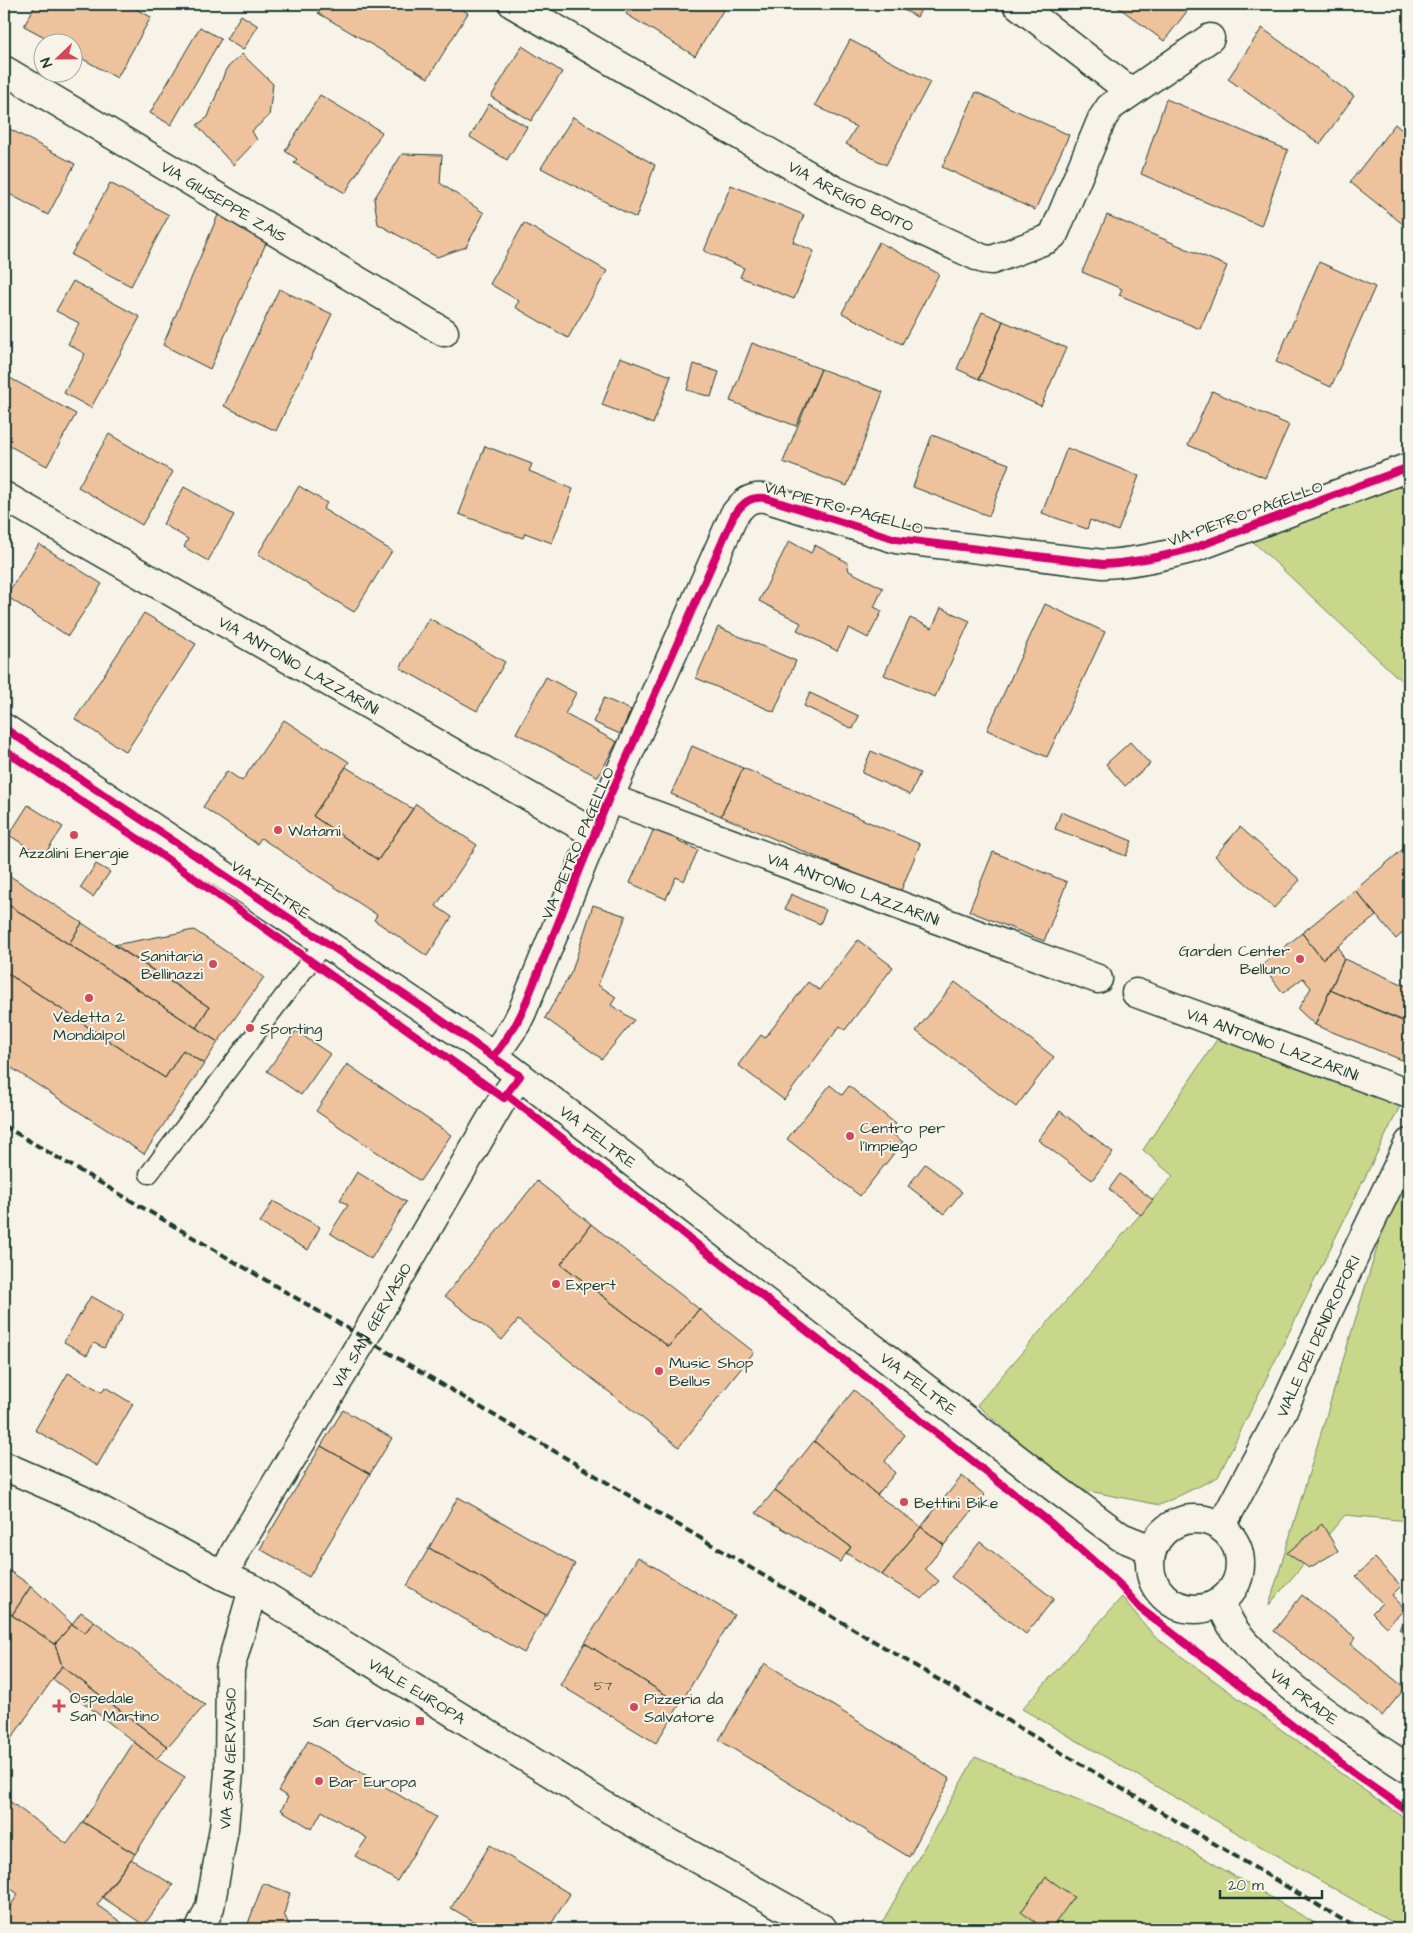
<svg xmlns="http://www.w3.org/2000/svg" width="1413" height="1933" font-family="'Architects Daughter',sans-serif">
<rect width="100%" height="100%" fill="#f7f3e8"/>
<filter id="ink" filterUnits="userSpaceOnUse"><feTurbulence type="fractalNoise" baseFrequency=".02" numOctaves="2"/><feDisplacementMap in="SourceGraphic" scale="10" xChannelSelector="R" yChannelSelector="G"/><feConvolveMatrix kernelMatrix="1 2 1 2 8 2 1 2 1" color-interpolation-filters="sRGB"/></filter>
<g filter="url(#ink)">
<!-- green -->
<path fill="#c9d78a" stroke="#748a5f" d="M1409,478V688L1248,537Z
M1220,1035L1404,1098L1218,1477L1160,1505L1073,1488L977,1405L1173,1176L1143,1150Z
M1409,1142V1521L1345,1515L1269,1605Z
M1122,1597L1155,1637L1358,1786L1409,1821V1929H1404L1022,1709Z
M975,1757L1168,1837L1325,1929H881L879,1928Z"/>
<!-- building -->
<path fill="#eec29d" stroke="#1f3d34" d="M36,4H126L151,17L117,78L72,53V42H54L24,26Z
M323,4H453L468,13L428,78L318,13Z
M632,4H727L695,56L626,14Z
M892,4H924L917,17Z
M1114,4H1183L1182,6L1188,10L1164,41Z
M241,15L258,26L243,50L226,39Z
M200,27L221,39L171,125L150,113Z
M1262,28L1354,96L1320,144L1228,79Z
M850,40L930,82L886,165L846,144L856,127L815,105Z
M522,46L562,72L531,121L491,97Z
M242,54L273,84L269,116L252,131L257,140L233,165L197,125L208,117L226,69Z
M976,92L1069,135L1035,210L942,167Z
M320,95L382,132L345,193L294,163L297,159L285,151Z
M1166,99L1288,150L1261,226L1141,174Z
M489,104L527,127L507,160L470,137Z
M573,117L655,165L636,218L541,168Z
M1395,124L1409,136V229L1350,182Z
M6,127L75,164L48,215L4,191V131Z
M402,154L442,155L440,183L484,213L466,247L437,257L378,224L374,199Z
M110,183L169,215L131,286L71,255Z
M731,185L804,215L793,242L814,251L794,299L740,277L744,268L704,251Z
M218,215L267,241L210,369L163,345Z
M1107,215L1227,266L1200,329L1119,295L1122,289L1082,272Z
M524,223L607,271L568,338L515,307L519,301L490,284Z
M879,242L939,274L902,344L842,313Z
M1319,262L1375,287L1331,387L1276,362Z
M73,281L140,317L91,408L64,393L85,354L68,344L79,323L56,311Z
M279,289L332,314L276,431L224,406Z
M982,312L1003,321L979,379L957,369Z
M1003,321L1066,348L1041,406L979,379Z
M752,343L821,369L796,426L730,401Z
M620,357L671,376L653,424L602,405Z
M694,364L719,372L711,397L687,390Z
M821,369L883,392L847,486L783,462Z
M10,378L76,414L47,466L4,443V389Z
M1212,391L1289,425L1265,478L1188,445Z
M109,434L173,472L142,525L78,487Z
M932,435L1009,464L989,516L913,487Z
M485,446L532,464L529,471L573,489L552,543L525,533L523,538L459,514Z
M1067,448L1139,476L1118,531L1090,520L1087,529L1042,513Z
M299,486L327,503L323,509L392,551L354,612L258,554Z
M184,487L234,515L208,561L184,547L188,539L163,524Z
M789,541L811,553L815,545L847,562L849,571L883,588L874,607L882,611L868,638L849,628L837,651L797,630L801,623L759,601Z
M39,544L102,584L68,636L6,596Z
M1045,604L1105,632L1047,757L987,730Z
M941,608L970,621L935,697L884,675L910,618L932,628Z
M144,613L196,644L126,752L75,719Z
M429,618L505,662L477,711L400,668Z
M718,627L796,661L774,712L696,678Z
M546,677L576,693L565,714L617,742L598,777L516,733Z
M810,693L859,716L853,729L804,706Z
M604,698L631,710L620,734L593,722Z
M284,720L349,762L313,816L378,860L416,804L477,845L436,906L452,917L427,956L374,920L377,915L261,838L257,844L203,807L227,771L242,781Z
M1130,742L1150,764L1125,786L1106,764Z
M692,746L743,768L721,816L671,794Z
M871,751L920,773L910,795L862,773Z
M346,767L413,809L378,860L313,816Z
M743,768L920,844L900,893L721,816Z
M28,805L63,827L43,857L9,835Z
M1061,812L1132,841L1126,856L1055,829Z
M656,824L682,836L679,842L698,850L684,881L676,877L666,899L630,883Z
M1240,827L1300,880L1274,908L1215,856Z
M1409,844V927L1396,939L1355,890Z
M993,852L1067,882L1044,941L969,911Z
M96,864L110,872L93,897L80,888Z
M4,872L82,923L69,944L4,902Z
M1355,890L1376,916L1322,959L1302,933Z
M791,894L826,910L820,924L785,909Z
M4,902L218,1042L204,1064L183,1050L165,1078L4,971Z
M593,905L626,916L598,985L616,997L611,1005L634,1020L602,1059L545,1018L572,971Z
M82,923L209,1007L196,1028L69,944Z
M194,930L264,977L218,1042L196,1028L209,1007L114,945Z
M1302,933L1322,959L1338,946L1344,959L1315,1025L1298,1009L1311,988L1303,978L1283,993L1262,965Z
M858,940L893,967L845,1030L840,1026L784,1100L738,1065L761,1035L765,1038L808,982L819,990Z
M1344,959L1409,987V1023L1330,990Z
M4,971L165,1078L183,1050L204,1064L144,1154L4,1063Z
M955,982L1054,1057L1016,1107L916,1031Z
M1330,990L1409,1024V1056L1407,1062L1315,1025Z
M296,1031L330,1054L301,1095L267,1071Z
M347,1064L451,1135L420,1181L316,1111Z
M830,1085L842,1095L849,1086L896,1124L890,1132L903,1142L860,1196L787,1139Z
M1060,1111L1113,1152L1092,1180L1038,1140Z
M925,1164L962,1192L944,1214L908,1186Z
M357,1172L406,1202L371,1259L330,1233L348,1205L340,1200Z
M1120,1174L1153,1200L1141,1215L1109,1189Z
M537,1181L591,1224L561,1264L669,1347L699,1309L754,1352L679,1447L518,1320L502,1340L445,1296Z
M273,1201L320,1227L308,1250L260,1223Z
M591,1224L699,1309L669,1347L561,1264Z
M91,1296L124,1315L104,1348L94,1343L87,1355L64,1342Z
M68,1373L102,1392L105,1387L133,1404L97,1466L35,1430Z
M854,1390L905,1435L885,1461L895,1473L877,1495L814,1441Z
M343,1410L392,1438L370,1474L321,1446Z
M814,1441L877,1495L921,1527L882,1575L846,1553L851,1547L775,1490Z
M321,1446L370,1474L309,1577L260,1549Z
M962,1476L985,1495L944,1545L921,1527Z
M775,1490L851,1547L840,1562L756,1513Z
M458,1497L575,1564L546,1615L429,1548Z
M1322,1524L1338,1551L1309,1568L1287,1553Z
M921,1527L944,1545L925,1569L939,1581L922,1599L882,1575Z
M980,1542L1054,1599L1026,1634L951,1577Z
M429,1548L546,1615L524,1653L407,1586Z
M638,1557L734,1615L680,1704L585,1643Z
M1375,1558L1401,1586L1392,1595L1405,1609L1386,1627L1372,1613L1382,1603L1356,1576Z
M4,1567L31,1586L12,1615L4,1610Z
M31,1586L72,1624L55,1644L12,1615Z
M1302,1595L1356,1638L1351,1644L1405,1688L1382,1716L1274,1631Z
M4,1610L55,1644L62,1666L4,1749Z
M81,1612L94,1621L85,1633L72,1624Z
M1409,1615V1636L1399,1629Z
M94,1621L205,1705L168,1747L62,1666L55,1644L72,1624L85,1633Z
M585,1643L680,1704L656,1743L560,1685Z
M765,1663L950,1779L909,1857L719,1740Z
M62,1666L168,1747L156,1759L53,1679Z
M308,1741L436,1817L397,1881L355,1856L367,1838L322,1811L312,1829L281,1810L288,1797L278,1791Z
M134,1742L156,1759L185,1777L135,1854L83,1822Z
M4,1797L67,1844L83,1822L135,1854L97,1905L125,1925L126,1929H4V1916L18,1894L4,1884Z
M490,1845L570,1894L548,1929H487L451,1908Z
M131,1859L173,1885L144,1925L102,1897Z
M1046,1877L1074,1897L1051,1929H1045L1021,1912Z
M263,1883L290,1893L284,1914L291,1929H246Z"/>
<g fill="none" stroke-linecap="round" stroke-linejoin="round">
<defs>
<path id="service" d="M149,1174L325,942"/>
<g id="minor">
<path id="s1" d="M513,4L834,190L983,259L992,260L1048,239L1054,234L1102,119L1110,107L1210,38"/>
<path d="M1017,4L1131,92"/>
<path id="s2" d="M4,70L444,332"/>
<path id="s3" d="M4,496L595,834"/>
<path id="s4" d="M609,798L1098,979"/>
<path id="s5" d="M1136,993L1409,1094"/>
<path d="M494,1056L516,1024L522,1012L609,798L734,515C743,503 750,496 765,498L896,539L1103,564C1134,563 1164,556 1194,548L1409,467"/>
</g>
<g id="tertiary">
<path id="s6" d="M224,1576L235,1552L364,1338L502,1100L520,1076"/>
<path id="s7" d="M200,1929L210,1907L224,1828L229,1772L230,1669L253,1589"/>
</g>
<g id="secondary">
<path id="s8" d="M4,728L494,1056L1055,1488L1121,1537L1151,1549"/>
<circle cx="1195" cy="1564" r="45"/>
<path id="s9" d="M1221,1527L1282,1412L1330,1307L1409,1143"/>
<path id="s10" d="M1220,1602C1225,1612 1229,1623 1236,1632C1281,1687 1350,1730 1409,1769"/>
</g>
<g id="primary">
<path id="s11" d="M4,1466L80,1499L224,1576L253,1589L611,1810L823,1929"/>
</g>
</defs>
<!-- service casing -->
<use href="#service" stroke="#1f3d34" stroke-width="21"/>
<!-- minor casing -->
<use href="#minor" stroke="#1f3d34" stroke-width="31"/>
<!-- tertiary casing -->
<use href="#tertiary" stroke="#1f3d34" stroke-width="31"/>
<!-- secondary casing -->
<use href="#secondary" stroke="#1f3d34" stroke-width="31"/>
<!-- primary casing -->
<use href="#primary" stroke="#1f3d34" stroke-width="31"/>
<!-- service -->
<use href="#service" stroke="#f7f3e8" stroke-width="18"/>
<!-- minor -->
<use href="#minor" stroke="#f7f3e8" stroke-width="28"/>
<!-- tertiary -->
<use href="#tertiary" stroke="#f7f3e8" stroke-width="28"/>
<!-- secondary -->
<use href="#secondary" stroke="#f7f3e8" stroke-width="28"/>
<!-- primary -->
<use href="#primary" stroke="#f7f3e8" stroke-width="28"/>
<!-- rail -->
<path stroke="#1f3d34" stroke-width="4" stroke-dasharray="8 4" stroke-linecap="butt" d="M4,1126L364,1338L1358,1929"/>
<defs>
<path id="cycleway" d="M4,728L421,1006L520,1076L506,1094L1052,1524L1117,1582L1141,1609L1354,1773L1409,1812
M4,750L143,842L504,1098
M494,1056L516,1024L522,1012L609,798L734,515C743,503 750,496 765,498L896,539L1103,564C1134,563 1164,556 1194,548L1409,467"/>
</defs>
<!-- cycleway casing -->
<use href="#cycleway" stroke="#f7f3e8" stroke-width="11"/>
<!-- cycleway -->
<use href="#cycleway" stroke="#d6006c" stroke-width="8"/>
</g>
</g>
<!-- markers -->
<g fill="#d1495b" stroke="#f7f3e8" stroke-width="2">
<circle cx="278" cy="830" r="5"/>
<circle cx="74" cy="835" r="5"/>
<circle cx="1300" cy="959" r="5"/>
<circle cx="213" cy="964" r="5"/>
<circle cx="89" cy="998" r="5"/>
<circle cx="250" cy="1028" r="5"/>
<circle cx="850" cy="1136" r="5"/>
<circle cx="556" cy="1284" r="5"/>
<circle cx="659" cy="1371" r="5"/>
<circle cx="904" cy="1502" r="5"/>
<path d="M56.5 1698.5h5v5h5v5h-5v5h-5v-5h-5v-5h5z"/>
<circle cx="634" cy="1707" r="5"/>
<rect x="415" y="1716" width="10" height="10" rx="2.5"/>
<circle cx="319" cy="1781" r="5"/>
</g>
<g text-anchor="middle" stroke-width="4" stroke-linejoin="round" paint-order="stroke">
<!-- number labels -->
<g font-size="14" fill="#535e4e">
<text x="603" y="1690">57</text>
</g>
<!-- street labels -->
<g font-size="16" fill="#1f3d34" stroke="#f7f3e8">
<text dy="6" stroke="none"><textPath href="#s1" startOffset="389">VIA ARRIGO BOITO</textPath></text>
<text dy="6" stroke="none"><textPath href="#s2" startOffset="256">VIA GIUSEPPE ZAIS</textPath></text>
<text transform="translate(844 507) rotate(15)" y="6">VIA PIETRO PAGELLO</text>
<text transform="translate(1245 513) rotate(-20)" y="6">VIA PIETRO PAGELLO</text>
<text dy="6" stroke="none"><textPath href="#s3" startOffset="340">VIA ANTONIO LAZZARINI</textPath></text>
<text transform="translate(577 843) rotate(-67)" y="6">VIA PIETRO PAGELLO</text>
<text transform="translate(271 889) rotate(34)" y="6">VIA FELTRE</text>
<text dy="6" stroke="none"><textPath href="#s4" startOffset="261">VIA ANTONIO LAZZARINI</textPath></text>
<text dy="6" stroke="none"><textPath href="#s5" startOffset="146">VIA ANTONIO LAZZARINI</textPath></text>
<text dy="6" stroke="none"><textPath href="#s8" startOffset="721">VIA FELTRE</textPath></text>
<text dy="6" stroke="none"><textPath href="#s6" startOffset="291">VIA SAN GERVASIO</textPath></text>
<text dy="6" stroke="none"><textPath href="#s9" startOffset="214">VIALE DEI DENDROFORI</textPath></text>
<text dy="6" stroke="none"><textPath href="#s8" startOffset="1126">VIA FELTRE</textPath></text>
<text dy="6" stroke="none"><textPath href="#s11" startOffset="471">VIALE EUROPA</textPath></text>
<text dy="6" stroke="none"><textPath href="#s10" startOffset="128">VIA PRADE</textPath></text>
<text dy="6" stroke="none"><textPath href="#s7" startOffset="174">VIA SAN GERVASIO</textPath></text>
</g>
<!-- poi labels -->
<g font-size="16" fill="#1f3d34" stroke="#f7f3e8" text-anchor="start">
<text x="288" y="836">Watami</text>
<text x="74" y="858" text-anchor="middle">Azzalini Energie</text>
<text x="1290" y="956" text-anchor="end">Garden Center<tspan x="1290" dy="18">Belluno</tspan></text>
<text x="203" y="961" text-anchor="end">Sanitaria<tspan x="203" dy="18">Bellinazzi</tspan></text>
<text x="89" y="1022" text-anchor="middle">Vedetta 2<tspan x="89" dy="18">Mondialpol</tspan></text>
<text x="260" y="1034">Sporting</text>
<text x="860" y="1133">Centro per<tspan x="860" dy="18">l'Impiego</tspan></text>
<text x="566" y="1290">Expert</text>
<text x="669" y="1368">Music Shop<tspan x="669" dy="18">Bellus</tspan></text>
<text x="914" y="1508">Bettini Bike</text>
<text x="70" y="1703">Ospedale<tspan x="70" dy="18">San Martino</tspan></text>
<text x="644" y="1704">Pizzeria da<tspan x="644" dy="18">Salvatore</tspan></text>
<text x="410" y="1727" text-anchor="end">San Gervasio</text>
<text x="329" y="1787">Bar Europa</text>
</g>
</g>
<!-- margin -->
<rect width="1413" height="1933" fill="none" stroke="#f7f3e8" stroke-width="20"/>
<rect x="10" y="10" width="1393" height="1913" fill="none" stroke="#1f3d34" stroke-width="2" filter="url(#ink)"/>
<!-- north arrow -->
<g transform="translate(58 58) rotate(248)"><circle r="24" fill="#f7f3e8" stroke="#a1aaa0"/>
<path d="M0-4L9 19L0 12L-9 19Z" fill="#d1495b"/>
<text y="-8" font-size="14" font-weight="bold" text-anchor="middle" fill="#1f3d34">N</text>
</g>
<!-- scale -->
<path d="M1220 1890v8h102v-8" fill="none" stroke="#1f3d34" stroke-width="2.5"/>
<text x="1228" y="1890" font-size="15" fill="#1f3d34" stroke="#f7f3e8" stroke-width="4" paint-order="stroke">20 m</text>
</svg>
